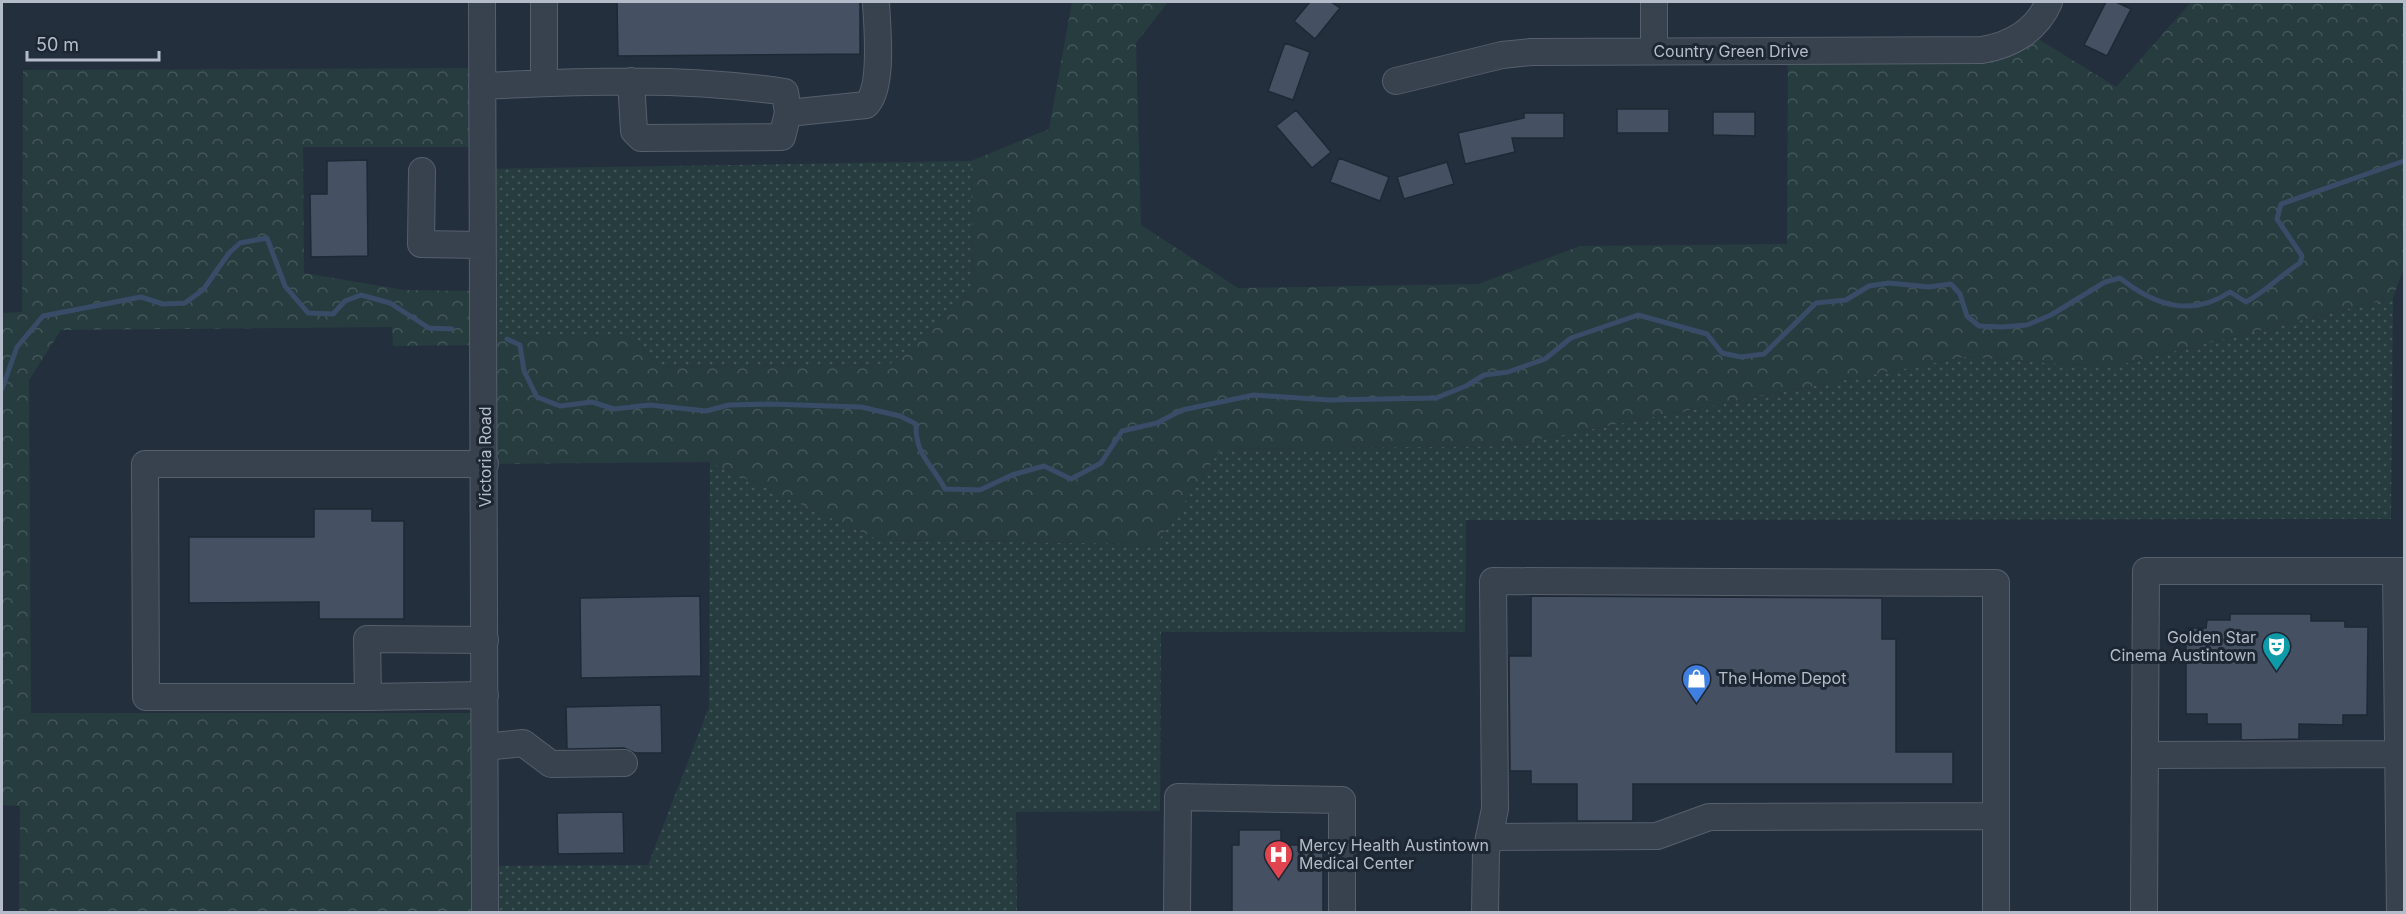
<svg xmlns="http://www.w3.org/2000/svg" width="2406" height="914" font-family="Inter,sans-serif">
<defs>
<pattern id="grass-dots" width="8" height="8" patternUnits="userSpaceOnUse" patternTransform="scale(1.5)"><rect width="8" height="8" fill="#263c3f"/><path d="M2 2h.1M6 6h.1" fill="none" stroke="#435659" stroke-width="1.8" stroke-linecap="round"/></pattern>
<pattern id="forest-crowns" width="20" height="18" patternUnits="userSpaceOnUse" patternTransform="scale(1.5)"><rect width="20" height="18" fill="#263c3f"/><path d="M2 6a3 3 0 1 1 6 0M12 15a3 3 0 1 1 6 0" fill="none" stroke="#435659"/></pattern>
</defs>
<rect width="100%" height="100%" fill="#242f3e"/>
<!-- grass -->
<path fill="url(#grass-dots)" d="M971,161L973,289L891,364L660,367L631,334H485L483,169Z
M2393,298L2391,519L1466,520L1465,632H1161L1160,811L1016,812L1017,912H485V866L648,865L709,707L710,462L879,540L1156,544L1221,449L1504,446L1964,357L2110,367Z"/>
<!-- forest -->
<path fill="url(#forest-crowns)" d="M1072,2H1168L1136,43L1141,225L1238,288L1478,284L1580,246L1787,244L1788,50H1982L2027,32L2116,87L2191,2H2404V267L2393,298L2110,367L1964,357L1504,446L1221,449L1156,544L879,540L709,462L485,464V345L393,346L392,327L61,330L29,380L31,713H485V912H19L20,806L2,805V313L22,312L23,70L482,68V147H303L304,273L404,290L484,291L485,334H631L660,367L890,364L973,289L971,161L1049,129Z"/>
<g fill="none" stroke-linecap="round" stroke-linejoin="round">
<!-- stream -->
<path stroke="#394c67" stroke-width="5" d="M507,339L520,345L524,371L537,397L560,406L592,402L614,409L650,405L706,411L729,405L769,404L861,407L900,416L916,424C915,455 932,464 945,489L980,490L1012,475L1044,466L1071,479L1101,463L1122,431L1157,423L1182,410L1254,395L1329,400L1436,398L1466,386L1484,375L1508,372L1545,359L1571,338L1638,315L1707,334L1722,353L1741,357L1764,354L1816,303L1846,300L1869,286L1889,283L1929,287L1951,284L1960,294L1967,316L1979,326L2002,327L2027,325L2051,315L2105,282L2120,278C2154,305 2191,318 2230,292L2246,302C2266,291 2281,275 2300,263L2302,256L2277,219L2281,204L2404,161
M2,389L17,347L43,316L141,297L163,304L185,303L203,290L229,253L240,243L267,238L285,286L308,313L333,314L345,301L361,295L390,303L429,328L452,329"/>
</g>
<!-- building -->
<path fill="#455162" stroke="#1f2835" stroke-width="1.5" d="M617,2H860V54L618,56Z
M1310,2H1331L1340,8L1315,39L1294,21Z
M2106,2H2116L2131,9L2107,56L2084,45Z
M1285,43L1310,52L1293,100L1268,91Z
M1617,109H1669V133H1617Z
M1296,110L1331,152L1312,168L1276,126Z
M1713,112H1755V136L1713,135Z
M1524,113H1564V138H1512L1515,152L1465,164L1458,133L1524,118Z
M1339,158L1389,177L1380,201L1330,182Z
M367,160L368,256L311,257L310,194H327V161Z
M1447,162L1454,184L1404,199L1397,177Z
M314,509H372V521H404V619H319V602L189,603V537H314Z
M700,596L701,676L581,678L580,598Z
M1531,596L1882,598V639H1896V752H1953V784H1633V821H1577V784H1531V771H1510L1509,656H1531Z
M2230,614H2311V621H2345V627H2368L2367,715H2343V725L2299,724V739L2241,740V724H2207V714H2186V628H2206L2207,620H2230Z
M661,705L662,753H635L624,748L567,749L566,707Z
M623,812L624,853L558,854L557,813Z
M1239,830H1281V845H1323V912H1232V845H1239Z"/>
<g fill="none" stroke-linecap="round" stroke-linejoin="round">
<defs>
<path id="minor" d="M482,2L485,912
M544,2V83
M1654,2V51
M631,81L634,131L641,138L782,137L788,113
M1396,81L1502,55L1531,52L1982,50C2012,45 2037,30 2049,2
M482,86C584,81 684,77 785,92L788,113L866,105C884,88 877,26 876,2
M422,171L421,244L482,245
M2396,571L2400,912
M485,640L367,639L368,697L485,695
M368,697H146L145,464H485
M485,747L523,743L551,764L624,763
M2145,755L2399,754
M1489,837L1657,836L1709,817L1996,816
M1177,912L1178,797L1342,800V912
M1485,912L1486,852L1495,809L1493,581L1996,583V912
M2144,912L2146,571H2404"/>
</defs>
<!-- minor casing -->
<use href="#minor" stroke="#565f6c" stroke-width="28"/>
<!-- minor -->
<use href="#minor" stroke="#38414e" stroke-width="26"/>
</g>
<!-- icons -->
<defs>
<symbol id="theatre-pin" viewBox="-11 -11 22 30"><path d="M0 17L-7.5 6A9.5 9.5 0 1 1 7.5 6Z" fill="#0f9aa8" stroke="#1d2633"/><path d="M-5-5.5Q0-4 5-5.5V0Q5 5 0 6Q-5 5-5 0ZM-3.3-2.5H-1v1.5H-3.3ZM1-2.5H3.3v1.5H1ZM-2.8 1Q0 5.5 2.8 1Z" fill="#fff"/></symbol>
<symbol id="shop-pin" viewBox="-11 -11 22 30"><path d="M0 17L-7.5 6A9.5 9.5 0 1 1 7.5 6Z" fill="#3f7fe0" stroke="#1d2633"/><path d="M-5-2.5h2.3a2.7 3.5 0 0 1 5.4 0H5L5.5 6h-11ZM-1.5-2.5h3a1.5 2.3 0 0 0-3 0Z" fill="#fff"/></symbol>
<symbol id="hospital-pin" viewBox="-11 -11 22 30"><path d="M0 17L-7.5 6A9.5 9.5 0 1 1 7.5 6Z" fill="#e0444e" stroke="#1d2633"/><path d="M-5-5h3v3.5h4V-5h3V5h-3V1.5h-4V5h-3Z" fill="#fff"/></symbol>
</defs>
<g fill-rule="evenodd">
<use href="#theatre-pin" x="2260" y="630" width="33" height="45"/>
<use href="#shop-pin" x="1680" y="662" width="33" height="45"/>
<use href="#hospital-pin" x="1262" y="838" width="33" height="45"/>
</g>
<g text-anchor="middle" stroke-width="6" stroke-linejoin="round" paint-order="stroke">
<!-- street labels -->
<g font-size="16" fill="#b4bcc9" stroke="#1d2633">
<text x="1731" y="57">Country Green Drive</text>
<text transform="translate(485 457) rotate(-90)" y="6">Victoria Road</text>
</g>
<!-- poi labels -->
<g font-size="16" fill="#b4bcc9" stroke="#1d2633" text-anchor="start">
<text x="2256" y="643" text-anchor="end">Golden Star<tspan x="2256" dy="18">Cinema Austintown</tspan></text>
<text x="1718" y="684">The Home Depot</text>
<text x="1299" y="851">Mercy Health Austintown<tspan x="1299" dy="18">Medical Center</tspan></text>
</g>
</g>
<!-- border -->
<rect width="2406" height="914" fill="none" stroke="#b4bcc9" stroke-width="6"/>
<!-- scale -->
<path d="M27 51v9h132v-9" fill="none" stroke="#b4bcc9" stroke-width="3"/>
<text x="36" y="51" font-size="18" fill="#b4bcc9" stroke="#1d2633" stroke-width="4.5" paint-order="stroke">50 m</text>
</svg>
